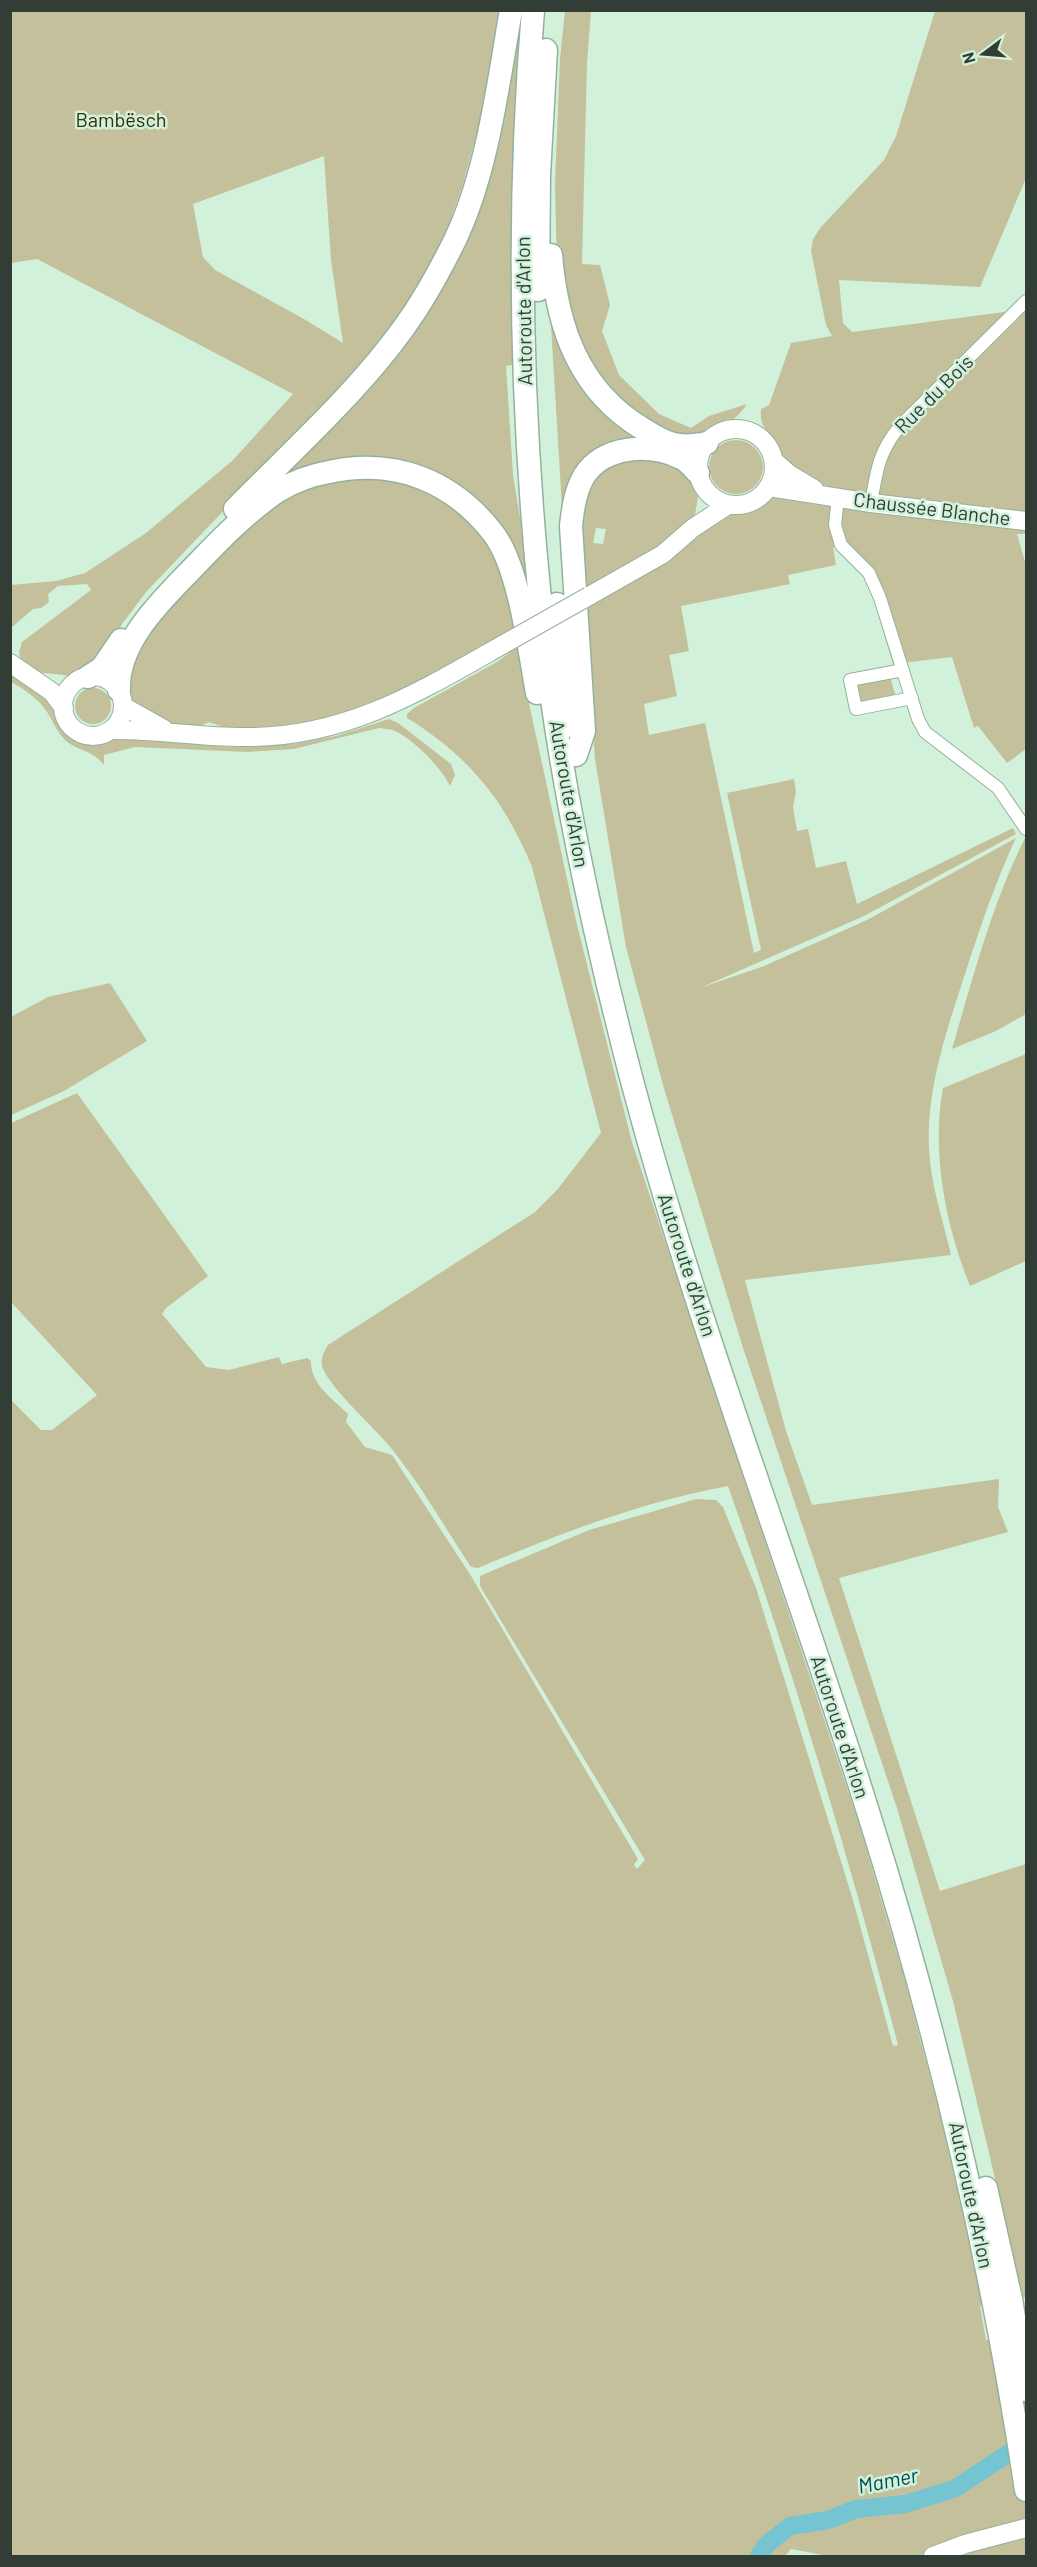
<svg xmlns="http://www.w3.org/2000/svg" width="1037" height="2567" font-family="Barlow,sans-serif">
<rect width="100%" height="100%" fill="#d1f1db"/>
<!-- green -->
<path fill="#c4c09b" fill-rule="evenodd" d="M10,11H502L478,129L462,187L443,240L419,288L377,350L146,592L122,624L107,656L73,676L25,671L57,707L59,717L69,732L88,741L98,742L117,735L136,733L226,747L294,744L336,736L389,719L398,723L451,764L455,775L450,786C441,767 412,738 393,730C389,729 383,729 379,728L294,749L248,752L135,747L104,755V765C92,749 78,752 65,740C57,732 53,721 47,712C39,699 24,689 11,682V664L23,670L19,652L22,642L91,590L87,584L58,586L48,594L49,602L41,608L33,609L11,628V585L56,581L85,573L146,533L232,461L293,394L37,259L11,263ZM324,156L331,260L343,343L304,319L215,270L203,257L193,204Z
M521,11L512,175V365L506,366L513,475L521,524L532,635L498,531L390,462L252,502L433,297Z
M565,11H591L587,63L582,264L600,265L610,305L602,331L619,375L659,414L691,428L709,416L747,404C735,423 711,435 690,442L637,419L587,367L557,266L555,184L560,59Z
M935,11H1026V178L980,287L839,280L843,323L852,332L1004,312L1010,316L1026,301V534H1017L1026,565V749L1007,763L978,726L974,728L952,657L893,664L874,600L864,576L841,545L833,547L836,565L788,575L790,584L681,606L689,651L669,655L677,696L644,704L649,735L705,723L754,953L761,950L727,793L794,779L796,792L793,807L797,831L808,829L816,868L846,861L857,904L1013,828L1016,834L864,916L700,988L764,966L867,920L1016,838C994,885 978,934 962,983C945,1036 926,1092 929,1149C931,1187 943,1219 951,1255L745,1280L786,1431L812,1505L999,1479L998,1507L1008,1532L839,1578L940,1891L1026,1864V2302L1025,2297H1023L953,2001L897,1808L743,1348L663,1085L626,947L595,759L578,525L582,497L606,466L643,455L693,473L698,497L693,527L723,513L747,509L784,489C782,475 781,460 775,447C769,432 759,427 761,409L769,405L791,343L832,336L826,325L811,251L813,239L821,227L884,160L896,136ZM596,528L606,529L603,544L593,543Z
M549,293L574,364L666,448L590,461L568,618L559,523H563Z
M709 467a27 27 0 1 1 54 0a27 27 0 1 1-54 0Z
M390,475L451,502L496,551L518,627L389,698L299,728L234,731L209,722L194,729L166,723L131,702L124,686L139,640L246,524L308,484Z
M520,645L530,708L577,925L632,1142L858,1821L904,1977L939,2111L984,2305L980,2306L986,2340L1026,2333V2556H828L791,2549L785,2556H11V1400L41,1430H52L97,1395L11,1302V1123L77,1093L208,1276L166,1308L162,1314L206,1367L229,1370L279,1357L282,1364L307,1358L311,1361C310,1384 333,1399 348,1414L346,1422L365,1447L392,1455L471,1576L638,1859L634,1865L637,1869L645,1860L480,1586V1576L589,1530L696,1499L716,1500L723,1507L756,1588L853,1900L893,2046L898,2045C849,1857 793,1670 728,1486C641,1502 559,1534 478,1568L471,1567C445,1528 421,1485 391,1448C373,1426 336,1394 324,1371C319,1362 323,1353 328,1345L535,1212L557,1190L601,1133L532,867C505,801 469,756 407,718V714L414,708L497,662Z
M889,673L897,701L856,709L850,680Z
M75 706a18 18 0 1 1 36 0a18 18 0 1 1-36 0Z
M1026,836V1014L996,1031L952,1049C973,977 992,903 1026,836Z
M110,983L147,1041L64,1091L11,1115V1017L48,997Z
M1026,1054V1261L970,1286C946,1226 931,1153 943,1088Z"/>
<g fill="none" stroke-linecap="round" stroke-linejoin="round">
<!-- river -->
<path stroke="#75c4d1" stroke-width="18" d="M759,2556L767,2544L790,2526L828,2520L856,2509L905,2504L954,2489L1026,2442"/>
<defs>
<path id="street" d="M838,497L835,525L841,545L869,573L880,598L918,719L925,732L998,788L1026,829
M871,503C877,470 878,453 900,426L1026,301
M903,670L850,680L856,709L912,698"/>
<path id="secondary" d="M698 467a38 38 0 1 1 76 0a38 38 0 1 1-76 0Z
M773,460L789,474L814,489
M769,487L871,503L1026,521
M589,596L663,554L693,528L728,505
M10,663L52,692L64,708
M63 706a30 30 0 1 1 60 0a30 30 0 1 1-60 0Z
M123,706L164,729
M111,730C157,729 203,738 249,737C347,737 421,691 504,644
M933,2556L965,2544L1026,2528"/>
<path id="highway" d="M533,10C515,228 521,445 547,662C562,784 588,906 618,1026C684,1295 788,1554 870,1818C939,2038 992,2263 1026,2490
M551,255C557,326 578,390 643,429C667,444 677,449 707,443
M538,290L539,175L546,50
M235,509C292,451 358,392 405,326C423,301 439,272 453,244C487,176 498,85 511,10
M557,604L572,726
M88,677L102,668L121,640
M119,690C117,644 158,604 188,573C217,543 244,514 278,491C293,482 312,475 329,472C394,458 452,480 493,533C519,566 529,650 537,693
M576,755L584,731L571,526C573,508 575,492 584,476C604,445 650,443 681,458C688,461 693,468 698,473
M986,2188L1011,2299L1026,2390"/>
</defs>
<!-- street casing -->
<use href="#street" stroke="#93b29d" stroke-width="14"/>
<!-- secondary casing -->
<use href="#secondary" stroke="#93b29d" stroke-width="20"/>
<!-- highway casing -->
<use href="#highway" stroke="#93b29d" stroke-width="25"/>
<!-- street -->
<use href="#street" stroke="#fff" stroke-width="12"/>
<!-- secondary -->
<use href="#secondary" stroke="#fff" stroke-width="18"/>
<!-- highway -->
<use href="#highway" stroke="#fff" stroke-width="22"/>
<defs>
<path id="secondary-bridge" d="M504,644L589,596"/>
</defs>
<!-- secondary-bridge casing -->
<use href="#secondary-bridge" stroke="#93b29d" stroke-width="20" stroke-linecap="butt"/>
<!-- secondary-bridge -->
<use href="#secondary-bridge" stroke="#fff" stroke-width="18"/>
</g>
<g text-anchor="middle" stroke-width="5" stroke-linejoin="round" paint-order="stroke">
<!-- park labels -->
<g font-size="20" fill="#363000" stroke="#d1f1db">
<text x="121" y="127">Bambësch</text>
</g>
<!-- street labels -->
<g font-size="20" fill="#313d35" stroke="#d1f1db">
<text transform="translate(524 311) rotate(-91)" y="7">Autoroute d'Arlon</text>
<text transform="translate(934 394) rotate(-45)" y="7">Rue du Bois</text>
<text transform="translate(932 509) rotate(7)" y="7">Chaussée Blanche</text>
<text transform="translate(569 794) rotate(80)" y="7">Autoroute d'Arlon</text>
<text transform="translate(687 1265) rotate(72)" y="7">Autoroute d'Arlon</text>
<text transform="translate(840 1727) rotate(72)" y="7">Autoroute d'Arlon</text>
<text transform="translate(971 2195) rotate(78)" y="7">Autoroute d'Arlon</text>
</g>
<!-- water labels -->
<g font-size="21" font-style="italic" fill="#004d56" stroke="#d1f1db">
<text transform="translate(888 2481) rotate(-11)" y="7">Mamer</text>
</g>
</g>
<!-- border -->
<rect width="1037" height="2567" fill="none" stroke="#313d35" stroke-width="24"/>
<!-- north arrow -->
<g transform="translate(983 54) rotate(254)" stroke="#d1f1db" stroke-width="4.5" paint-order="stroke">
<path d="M0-4.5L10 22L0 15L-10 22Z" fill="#313d35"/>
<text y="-9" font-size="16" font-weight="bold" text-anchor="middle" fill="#313d35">N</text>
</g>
</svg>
